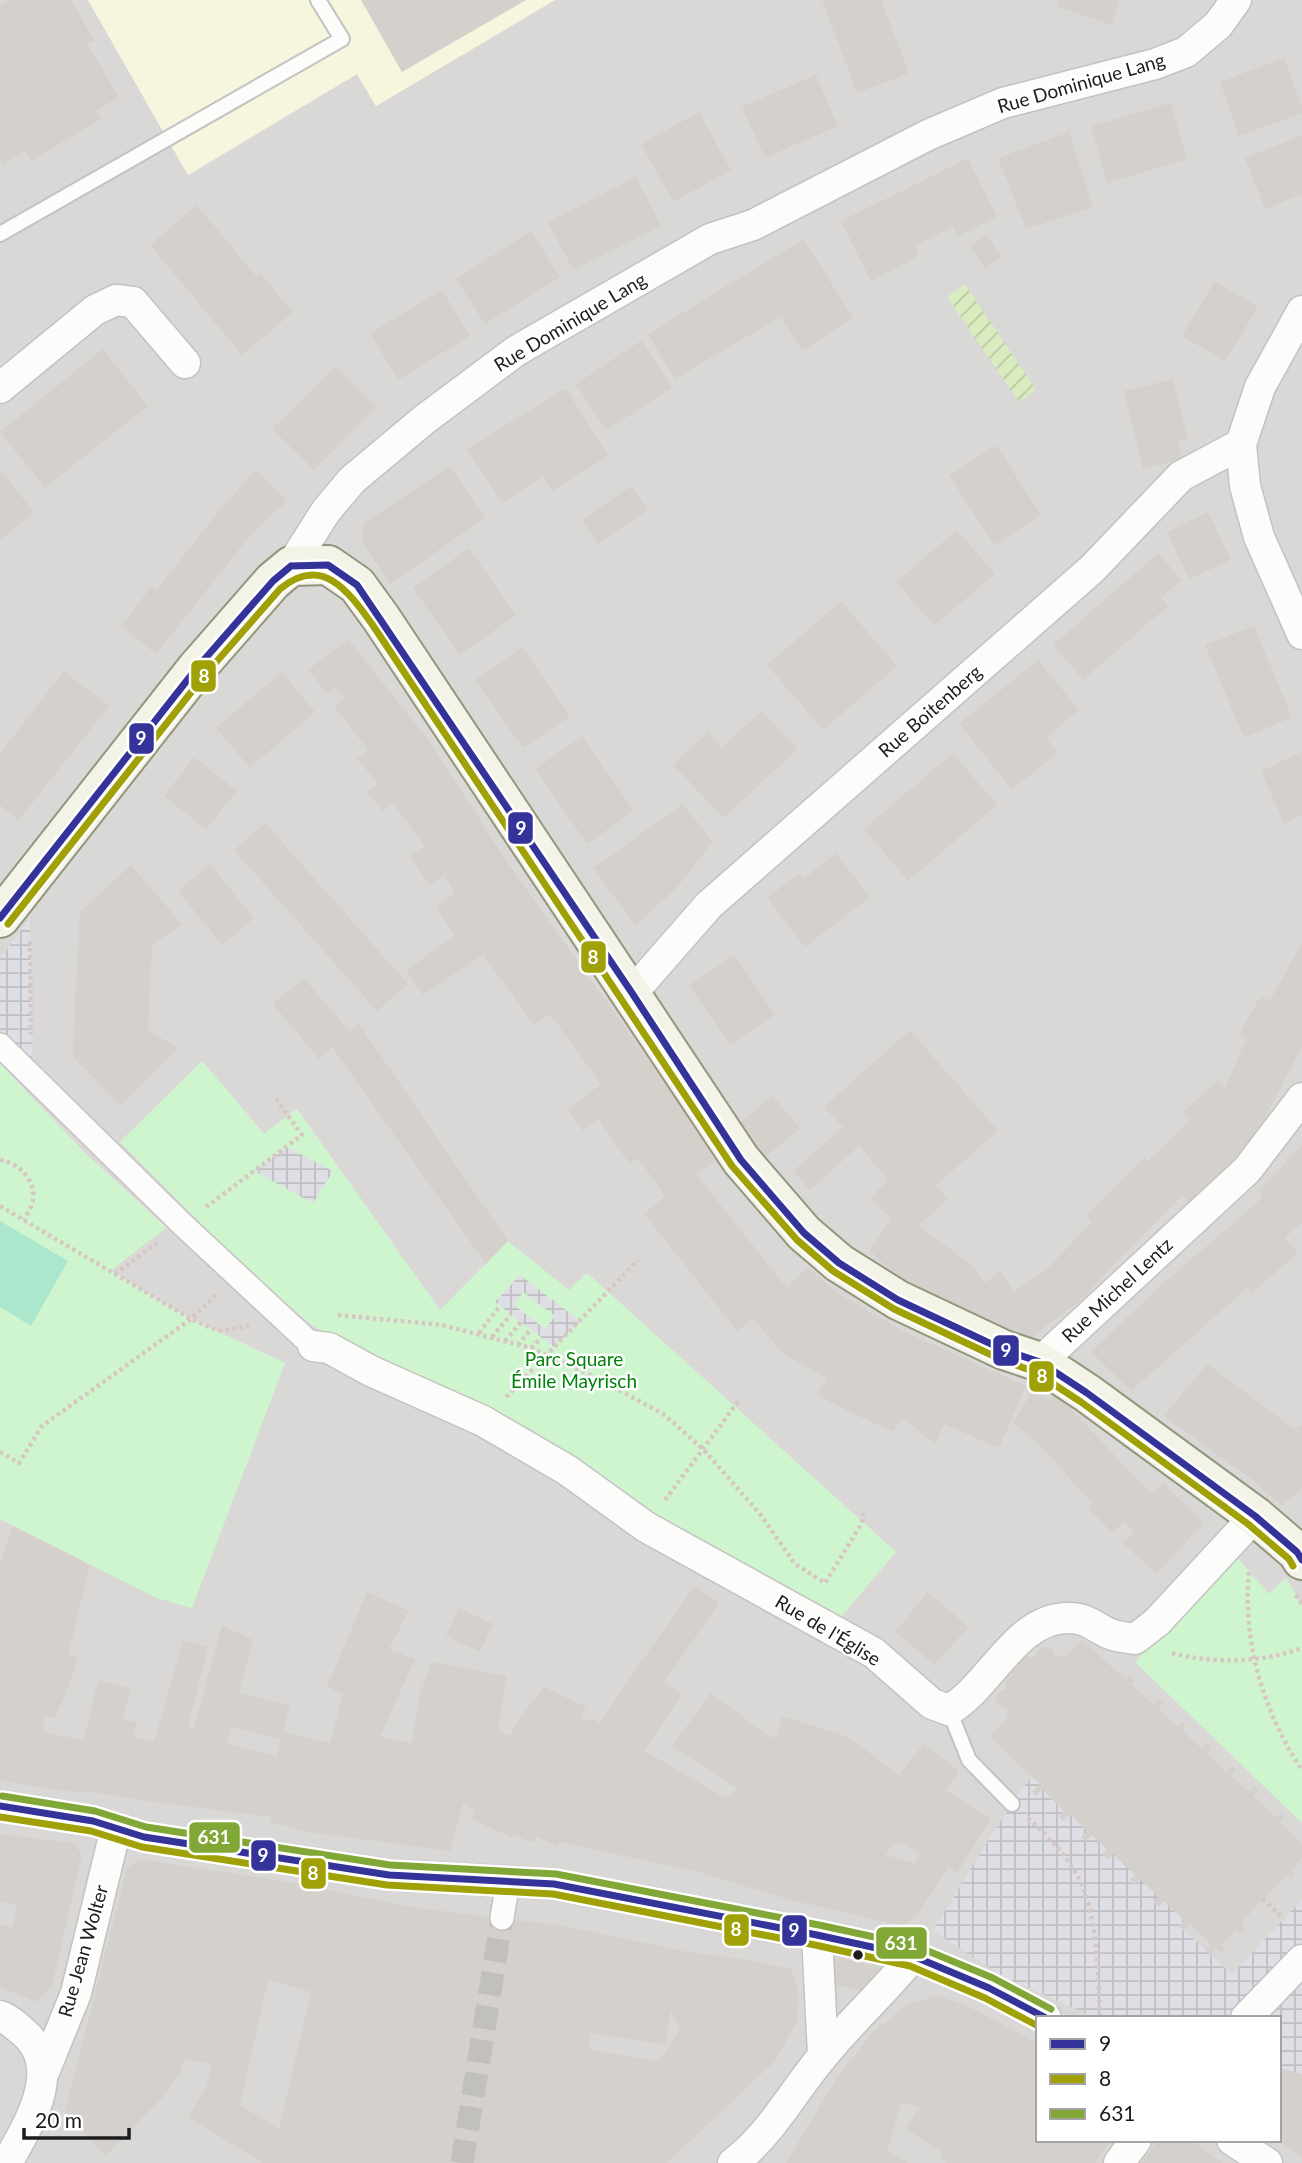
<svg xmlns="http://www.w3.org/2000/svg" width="1302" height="2163" font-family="Lato,sans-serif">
<defs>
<pattern id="garden-furrows" width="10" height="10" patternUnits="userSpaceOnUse" patternTransform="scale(1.75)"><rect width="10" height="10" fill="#d8ecbf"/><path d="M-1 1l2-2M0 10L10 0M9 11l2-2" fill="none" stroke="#b9caa4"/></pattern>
<pattern id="plaza-grid" width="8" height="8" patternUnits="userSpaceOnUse" patternTransform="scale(1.75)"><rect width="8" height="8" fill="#dfdee4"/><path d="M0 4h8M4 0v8" fill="none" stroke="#bfbec3"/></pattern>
</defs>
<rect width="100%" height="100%" fill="#ece9e4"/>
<!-- residential -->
<path fill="#dad8d6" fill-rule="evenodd" d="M0,0H88L188,175L357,74L376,106L555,0H1302V2163H0V1519L157,1598L285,1363L191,1319L109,1270L166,1227L86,1154L0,1064ZM202,1061L264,1134L297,1109L440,1311L569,1290L587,1273L895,1552L120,1142ZM1038,2018H1279V2140H1038Z"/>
<!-- education -->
<path fill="#f6f5de" d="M88,0H555L376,106L357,74L188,175Z"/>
<!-- park -->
<path fill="#cff5cf" d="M202,1061L264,1134L297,1109L440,1310L508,1241L569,1290L587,1273L896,1552L840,1618L375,1362L309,1323L243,1266L120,1142Z
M0,1064L86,1154L166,1228L110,1271L191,1319L285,1363L192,1608L157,1598L0,1519Z
M1235,1555L1269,1594L1286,1578L1302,1604V1823L1135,1662Z"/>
<!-- garden -->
<path fill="url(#garden-furrows)" d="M965,284L1036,390L1019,402L947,297Z"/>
<!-- pitch -->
<path fill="#abe7cd" d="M0,1221L68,1261L31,1326L0,1307Z"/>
<!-- plaza -->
<path fill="url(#plaza-grid)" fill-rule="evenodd" d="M30,918L32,1075L0,1045V959Z
M287,1147L333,1171L313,1203L254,1171Z
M520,1275L580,1321L554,1347L495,1302ZM523,1292L555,1316L545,1329L514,1305Z
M1031,1777L1040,1784L1032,1792L1036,1796L1042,1789L1064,1811L1059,1817L1063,1821L1070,1814L1087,1831L1082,1838L1086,1841L1092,1835L1113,1854L1135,1875L1130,1880L1134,1884L1140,1879L1159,1897L1154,1902L1159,1906L1164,1901L1184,1920L1179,1926L1232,1974L1302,1900V2074L1279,2068V2018H1096L1004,1977L933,1931L996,1828Z"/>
<!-- building -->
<path fill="#d4d0cc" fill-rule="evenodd" d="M9,0H71L94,40L87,44L119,97L96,111L101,119L31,161L26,151L3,164L0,159V5Z
M361,0H526L402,72Z
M822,0H881L909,73L857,93Z
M1058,0H1120L1112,25L1056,6Z
M1284,58L1302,107V113L1239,136L1220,82Z
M816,75L838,126L765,158L742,107Z
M1171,103L1187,159L1107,183L1091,126Z
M699,112L731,170L673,202L641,144Z
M1069,132L1093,207L1026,229L998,158Z
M1302,135V194L1265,209L1245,158Z
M968,158L997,217L957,237L953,227L915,246L919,256L871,281L841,221Z
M636,177L661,226L573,270L548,222Z
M197,205L256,276L260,273L293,312L242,355L150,245Z
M531,231L560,277L485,324L456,279Z
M987,235L1001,257L985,268L970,246Z
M804,239L853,318L802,351L780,317L675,379L648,334Z
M1215,281L1258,307L1225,361L1182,336Z
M442,290L470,336L398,380L370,333Z
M642,340L672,388L606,430L576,384Z
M103,349L148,406L45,488L0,432Z
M335,366L376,407L314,470L272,429Z
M1173,379L1188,439L1178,442L1182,459L1143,469L1124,391Z
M566,388L608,456L552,491L543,477L502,503L467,449Z
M996,445L1041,515L994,545L949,475Z
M450,466L485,518L390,584L363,543V524Z
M0,470L34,512L0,540Z
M256,470L287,501L252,533L156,654L121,626L151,587L156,591L221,508Z
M631,486L648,510L598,544L582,520Z
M1208,512L1231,560L1189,579L1167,532Z
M957,530L995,574L934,626L896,582Z
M469,548L516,615L460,655L413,588Z
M1158,553L1182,580L1161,598L1168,606L1083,680L1053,645Z
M841,601L897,666L823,730L767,665Z
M1254,626L1292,717L1244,738L1205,645Z
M348,639L430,742L505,859L718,1158L696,1174L787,1288L808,1267L836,1292L903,1331L1026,1386L999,1448L944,1424L935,1444L903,1418L893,1431L858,1416L817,1395L827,1378L785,1355L753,1319L737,1331L644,1214L665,1196L638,1158L629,1163L598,1119L583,1131L568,1109L601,1084L550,1014L534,1025L483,955L423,995L406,970L455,936L436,907L455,893L444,876L429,885L410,855L425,847L393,803L383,811L367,792L378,784L357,758L368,750L334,706L345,699L335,687L327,694L308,670Z
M522,647L570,716L523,748L475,680Z
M1038,660L1079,710L1046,738L1058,752L1012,790L959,724Z
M64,671L109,706L19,820L0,805V753Z
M282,672L315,712L250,768L216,728Z
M761,711L797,749L724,818L673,765L708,732L722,748Z
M582,736L634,811L587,844L535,769Z
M1302,752V815L1284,823L1261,771Z
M953,753L997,805L908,881L864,829Z
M194,757L237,791L206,829L164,796Z
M683,804L713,842L675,890L635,925L593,868Z
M265,823L408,984L377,1011L234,850Z
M836,853L870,897L805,947L767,898L798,874L803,879Z
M210,864L254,918L222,945L178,891Z
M131,865L182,924L152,946L148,1030L177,1048L121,1106L73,1057V1040L80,912Z
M1302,943V1047L1259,1129L1232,1161L1190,1203L1182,1195L1124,1254L1081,1300L1024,1343L1017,1331L1009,1336L928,1298L881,1262L869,1249L891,1219L871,1198L888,1179L859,1146L810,1190L793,1171L843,1127L824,1107L910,1030L998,1131L936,1185L948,1199L918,1226L969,1263L986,1283L1000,1269L1014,1292L1048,1268L1092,1222L1086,1216L1145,1157L1148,1161L1191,1119L1183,1112L1218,1080L1225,1088L1246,1039L1240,1033L1260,997L1270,1000Z
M734,954L775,1015L730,1045L689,985Z
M304,978L350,1032L359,1024L508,1241L486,1264L332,1047L319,1059L273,1004Z
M772,1095L800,1128L766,1157L738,1125Z
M1302,1145V1222L1285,1238L1298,1253L1252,1293L1248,1287L1131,1391L1091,1352L1160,1286L1256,1204L1263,1195L1258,1191Z
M1207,1364L1294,1429L1302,1425V1488L1282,1505L1247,1476L1164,1416Z
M1032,1391L1050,1400L1056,1393L1152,1495L1163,1483L1204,1523L1156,1574L1123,1543L1134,1532L1124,1522L1112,1533L1088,1507L1092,1503L1038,1443L1013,1423Z
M13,1526L90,1565L68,1655L78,1658L61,1706H59L55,1718L46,1716L42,1732L84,1740L98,1680L131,1688L123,1719L137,1722L133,1737L154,1742L183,1640L208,1647L188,1727L194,1728L222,1625L253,1640L239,1693L290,1705L283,1732L330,1743L343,1694L327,1687L367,1592L409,1611L389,1649L415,1659L380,1737L412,1743L420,1693L432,1662L507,1676L498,1730L510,1736L519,1718L544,1687L586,1707L581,1717L590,1722L592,1718L599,1723L694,1586L719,1603L664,1682L682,1695L645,1751L725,1798L738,1789L672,1746L711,1693L767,1735L776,1738L782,1716L848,1737L899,1775L924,1743L959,1772L945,1790L991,1819L957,1873L948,1868L916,1917L903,1926L791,1900L698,1872L560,1842L558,1847L537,1837L534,1843L514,1835L512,1838L472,1819L475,1811L463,1803L450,1851L308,1832L270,1822L271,1817L139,1800L100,1793L54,1790L0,1780V1565ZM232,1727L281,1739L277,1756L227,1744ZM904,1843L920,1854L914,1863L885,1855L894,1844Z
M927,1592L969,1627L934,1664L895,1632Z
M459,1608L493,1624L480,1652L446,1636Z
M1082,1639L1126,1680L1130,1675L1135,1680L1131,1684L1153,1704L1159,1699L1163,1703L1158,1708L1178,1727L1183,1722L1186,1725L1182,1730L1202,1749L1207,1743L1212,1748L1207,1754L1227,1772L1232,1766L1236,1770L1231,1776L1249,1792L1254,1786L1259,1790L1253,1796L1276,1818L1281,1812L1285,1816L1280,1822L1302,1843V1858L1291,1870L1295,1873L1290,1879L1286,1875L1241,1923L1245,1928L1241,1933L1236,1929L1222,1944L1226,1948L1221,1953L1216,1949L1211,1954L1206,1950L1211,1944L1190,1924L1184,1930L1179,1926L1184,1920L1164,1901L1159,1907L1154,1902L1159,1897L1140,1879L1134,1884L1130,1879L1135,1875L1113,1854L1108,1860L1102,1855L1107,1849L1092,1835L1086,1841L1081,1837L1087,1831L1070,1814L1063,1821L1059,1817L1064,1811L1042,1789L1036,1796L1032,1792L1040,1784L990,1737L1007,1719V1709L1001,1707L996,1702V1696L1000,1691L1006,1689V1680L1026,1656L1036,1657L1037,1651L1042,1647H1048L1053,1650L1055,1656H1066Z
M0,1834L74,1843L82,1855L52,1986L36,2002L0,1987V1924L12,1928L17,1906L0,1901Z
M140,1859L294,1883L418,1908L565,1926L683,1951L741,1959L791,1969L799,1993L797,2021L776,2060L667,2163H263L188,2117L206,2087L212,2064L184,2059L181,2072L162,2098L105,2156L65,2111L127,1868ZM268,1980L311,1992L279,2129L240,2105ZM671,2011L680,2029L659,2061L588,2049L591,2033L665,2045Z
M835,1957L880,1967L874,1993L829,1984Z
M938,1995L969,2007L1038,2043V2140H1111L1095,2163H947L940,2159L943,2153L906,2129L919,2108L902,2102L887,2150L908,2163H786L836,2079L873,2032L907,2005Z
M1279,2068L1302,2074V2156L1274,2140H1279Z
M1158,2140H1191L1223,2163H1141Z"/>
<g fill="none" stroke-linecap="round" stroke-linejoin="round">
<!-- pedestrian-tunnel -->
<path stroke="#c2c0bc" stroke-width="23" stroke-dasharray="23 11" stroke-linecap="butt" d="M462,2163L502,1918"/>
<defs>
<path id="service" d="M0,234L342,39L318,0
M949,1710L969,1760L1012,1804"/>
<path id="pedestrian" d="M0,1045L182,1224L313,1346
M502,1918L508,1881"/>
<path id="minor" d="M1302,311L1260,387L1241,444L1245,486L1259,537L1302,634
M0,388L95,310L116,300L133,302L185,363
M291,566L326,511L352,480L425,419L516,351L710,239L753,225L928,135L1003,103L1155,64L1186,52L1218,25L1236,0
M632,993L709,905L1092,569L1181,476L1241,444
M313,1346L329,1348L371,1371L483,1421L567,1470L646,1527L874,1653L932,1704L949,1710C991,1686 1016,1617 1069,1618C1090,1618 1097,1630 1113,1635C1120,1637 1128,1638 1135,1639L1157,1622L1255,1516
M1040,1362L1247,1170L1302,1098
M0,1806L93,1821L144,1837L389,1875L554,1884L817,1935L913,1956L989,1988L1046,2018
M817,1935L823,2055
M0,2016C9,2019 15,2025 22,2031C66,2067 28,2125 7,2163
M1246,2018L1302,1960
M44,2072L76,1993L116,1828
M1232,2140L1267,2163
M733,2163C770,2136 793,2091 823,2056C851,2021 885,1991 913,1956
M1119,2163L1136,2140"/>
<path id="secondary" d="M0,918L196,669L273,581L291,566L328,565L357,585L381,618L741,1160L804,1233L839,1263L898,1300L1004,1350L1040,1362L1087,1393L1255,1516L1297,1552L1302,1560"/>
</defs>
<!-- service casing -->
<use href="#service" stroke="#c4c2c0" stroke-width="18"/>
<!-- pedestrian casing -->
<use href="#pedestrian" stroke="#c4c2c0" stroke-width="26"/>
<!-- minor casing -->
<use href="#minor" stroke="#c4c2c0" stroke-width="33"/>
<!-- secondary casing -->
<use href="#secondary" stroke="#93957c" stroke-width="42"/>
<!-- path -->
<path stroke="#d7c7c3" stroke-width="4.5" stroke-dasharray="3.5 3.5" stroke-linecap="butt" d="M30,941L31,1034
M0,1160C18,1163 35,1178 33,1199C33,1205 27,1214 24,1220
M0,1206L191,1319L218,1331L249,1326
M206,1207L302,1135L276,1099
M115,1274L159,1241
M338,1315L442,1325L531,1348L599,1379L663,1414L703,1449L760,1514L795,1564L825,1583L862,1523L863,1513
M479,1333L500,1306
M492,1337L511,1314
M505,1341L521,1322
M518,1345L531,1329
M531,1348L541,1338
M506,1397L638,1260
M0,1452L19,1463L42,1426L191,1319L216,1295
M665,1500L740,1399
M1249,1572C1242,1642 1264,1713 1302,1770
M1296,1595L1302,1604
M1172,1653C1214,1664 1260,1663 1302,1648
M1028,1818C1047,1835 1064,1853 1077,1875C1098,1910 1098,1978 1100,2018
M1263,1899L1284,1919"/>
<!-- service -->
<use href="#service" stroke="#fcfcfb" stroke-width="14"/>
<!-- pedestrian -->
<use href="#pedestrian" stroke="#fcfcfb" stroke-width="23"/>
<!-- minor -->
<use href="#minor" stroke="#fcfcfb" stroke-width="30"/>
<!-- secondary -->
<use href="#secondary" stroke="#f3f3e8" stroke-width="38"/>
<defs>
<path id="bus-1" d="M291,566L328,565L357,585L632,993L741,1160L804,1233L839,1263L898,1300L1004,1350L1040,1362L1087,1393L1255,1516L1297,1552L1302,1560
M0,918L196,669L273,581L291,566
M0,1806L93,1821L144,1837L389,1875L554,1884L817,1935L913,1956L989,1988L1046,2018"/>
<path id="bus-2" d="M8,924L204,676L280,589C322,554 348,591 372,624L732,1166L797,1240L833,1271L894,1309L1000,1359L1035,1372L1081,1402L1248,1524L1289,1559L1293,1566
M0,1817L91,1831L142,1847L387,1885L553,1894L815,1945L910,1966L985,1998L1038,2026"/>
<path id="bus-3" d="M2,1796L95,1811L146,1827L390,1865L556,1874L819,1925L916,1946L993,1978L1051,2009"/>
</defs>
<!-- bus-1 casing -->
<use href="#bus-1" stroke="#fff" stroke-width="12"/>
<!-- bus-2 casing -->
<use href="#bus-2" stroke="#fff" stroke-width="12"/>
<!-- bus-3 casing -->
<use href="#bus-3" stroke="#fff" stroke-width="12"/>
<!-- bus-1 -->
<use href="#bus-1" stroke="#339" stroke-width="7"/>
<!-- bus-2 -->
<use href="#bus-2" stroke="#a0a007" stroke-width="7"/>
<!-- bus-3 -->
<use href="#bus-3" stroke="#81a736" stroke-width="7"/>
</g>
<!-- markers -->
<circle fill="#1c1c1c" stroke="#fff" stroke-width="2.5" cx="858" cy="1955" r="6"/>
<g text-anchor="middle" stroke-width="5" stroke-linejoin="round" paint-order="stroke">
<!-- street labels -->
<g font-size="19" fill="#1c1c1c" stroke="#fff">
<text transform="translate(1081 83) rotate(-16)" y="7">Rue Dominique Lang</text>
<text transform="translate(570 322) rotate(-31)" y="7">Rue Dominique Lang</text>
<text transform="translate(930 711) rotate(-41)" y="7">Rue Boitenberg</text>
<text transform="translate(1117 1290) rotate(-43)" y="7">Rue Michel Lentz</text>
<text transform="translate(828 1630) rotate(31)" y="7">Rue de l'Église</text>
<text transform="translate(83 1951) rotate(-74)" y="7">Rue Jean Wolter</text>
</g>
<!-- park labels -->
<g font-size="19" fill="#01830b" stroke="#fff">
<text x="574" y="1366">Parc Square<tspan x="574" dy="22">Émile Mayrisch</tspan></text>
</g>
</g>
<g stroke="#fff" stroke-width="2.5">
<rect x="190" y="659" width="27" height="34" rx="7" fill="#a0a007"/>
<rect x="128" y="722" width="27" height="33" rx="7" fill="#339"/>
<rect x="507" y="811" width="27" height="34" rx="7" fill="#339"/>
<rect x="580" y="940" width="27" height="34" rx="7" fill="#a0a007"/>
<rect x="992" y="1334" width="28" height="33" rx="7" fill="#339"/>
<rect x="1028" y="1360" width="27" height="33" rx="7" fill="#a0a007"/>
<rect x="188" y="1821" width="53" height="33" rx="7" fill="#81a736"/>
<rect x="250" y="1839" width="27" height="33" rx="7" fill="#339"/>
<rect x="300" y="1857" width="27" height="33" rx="7" fill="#a0a007"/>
<rect x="723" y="1913" width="27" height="34" rx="7" fill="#a0a007"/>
<rect x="781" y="1914" width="27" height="33" rx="7" fill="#339"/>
<rect x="875" y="1926" width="53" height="34" rx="7" fill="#81a736"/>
</g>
<g font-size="19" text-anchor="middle" font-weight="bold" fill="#fff">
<text x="204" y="683">8</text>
<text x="141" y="745">9</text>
<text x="521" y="835">9</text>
<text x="593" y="964">8</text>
<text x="1006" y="1357">9</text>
<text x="1042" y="1383">8</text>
<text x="214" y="1844">631</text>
<text x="263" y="1862">9</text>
<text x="313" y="1880">8</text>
<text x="736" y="1936">8</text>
<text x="794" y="1937">9</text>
<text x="901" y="1950">631</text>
</g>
<!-- legend -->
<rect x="1036" y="2016" width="245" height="126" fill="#ffffff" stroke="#a4a4a4" stroke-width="2"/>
<rect x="1050" y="2039" width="35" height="10" fill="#333399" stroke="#a4a4a4" stroke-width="2"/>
<text x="1099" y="2051" font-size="21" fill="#1c1c1c">9</text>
<rect x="1050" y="2074" width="35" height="10" fill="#a0a007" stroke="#a4a4a4" stroke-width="2"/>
<text x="1099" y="2086" font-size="21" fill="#1c1c1c">8</text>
<rect x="1050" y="2109" width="35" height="10" fill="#81a736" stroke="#a4a4a4" stroke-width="2"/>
<text x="1099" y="2121" font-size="21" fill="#1c1c1c">631</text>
<!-- scale -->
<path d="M24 2128v10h105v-10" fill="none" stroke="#1c1c1c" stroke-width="3.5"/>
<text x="35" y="2128" font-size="21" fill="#1c1c1c" stroke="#ffffff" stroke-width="5" paint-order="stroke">20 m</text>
</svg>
